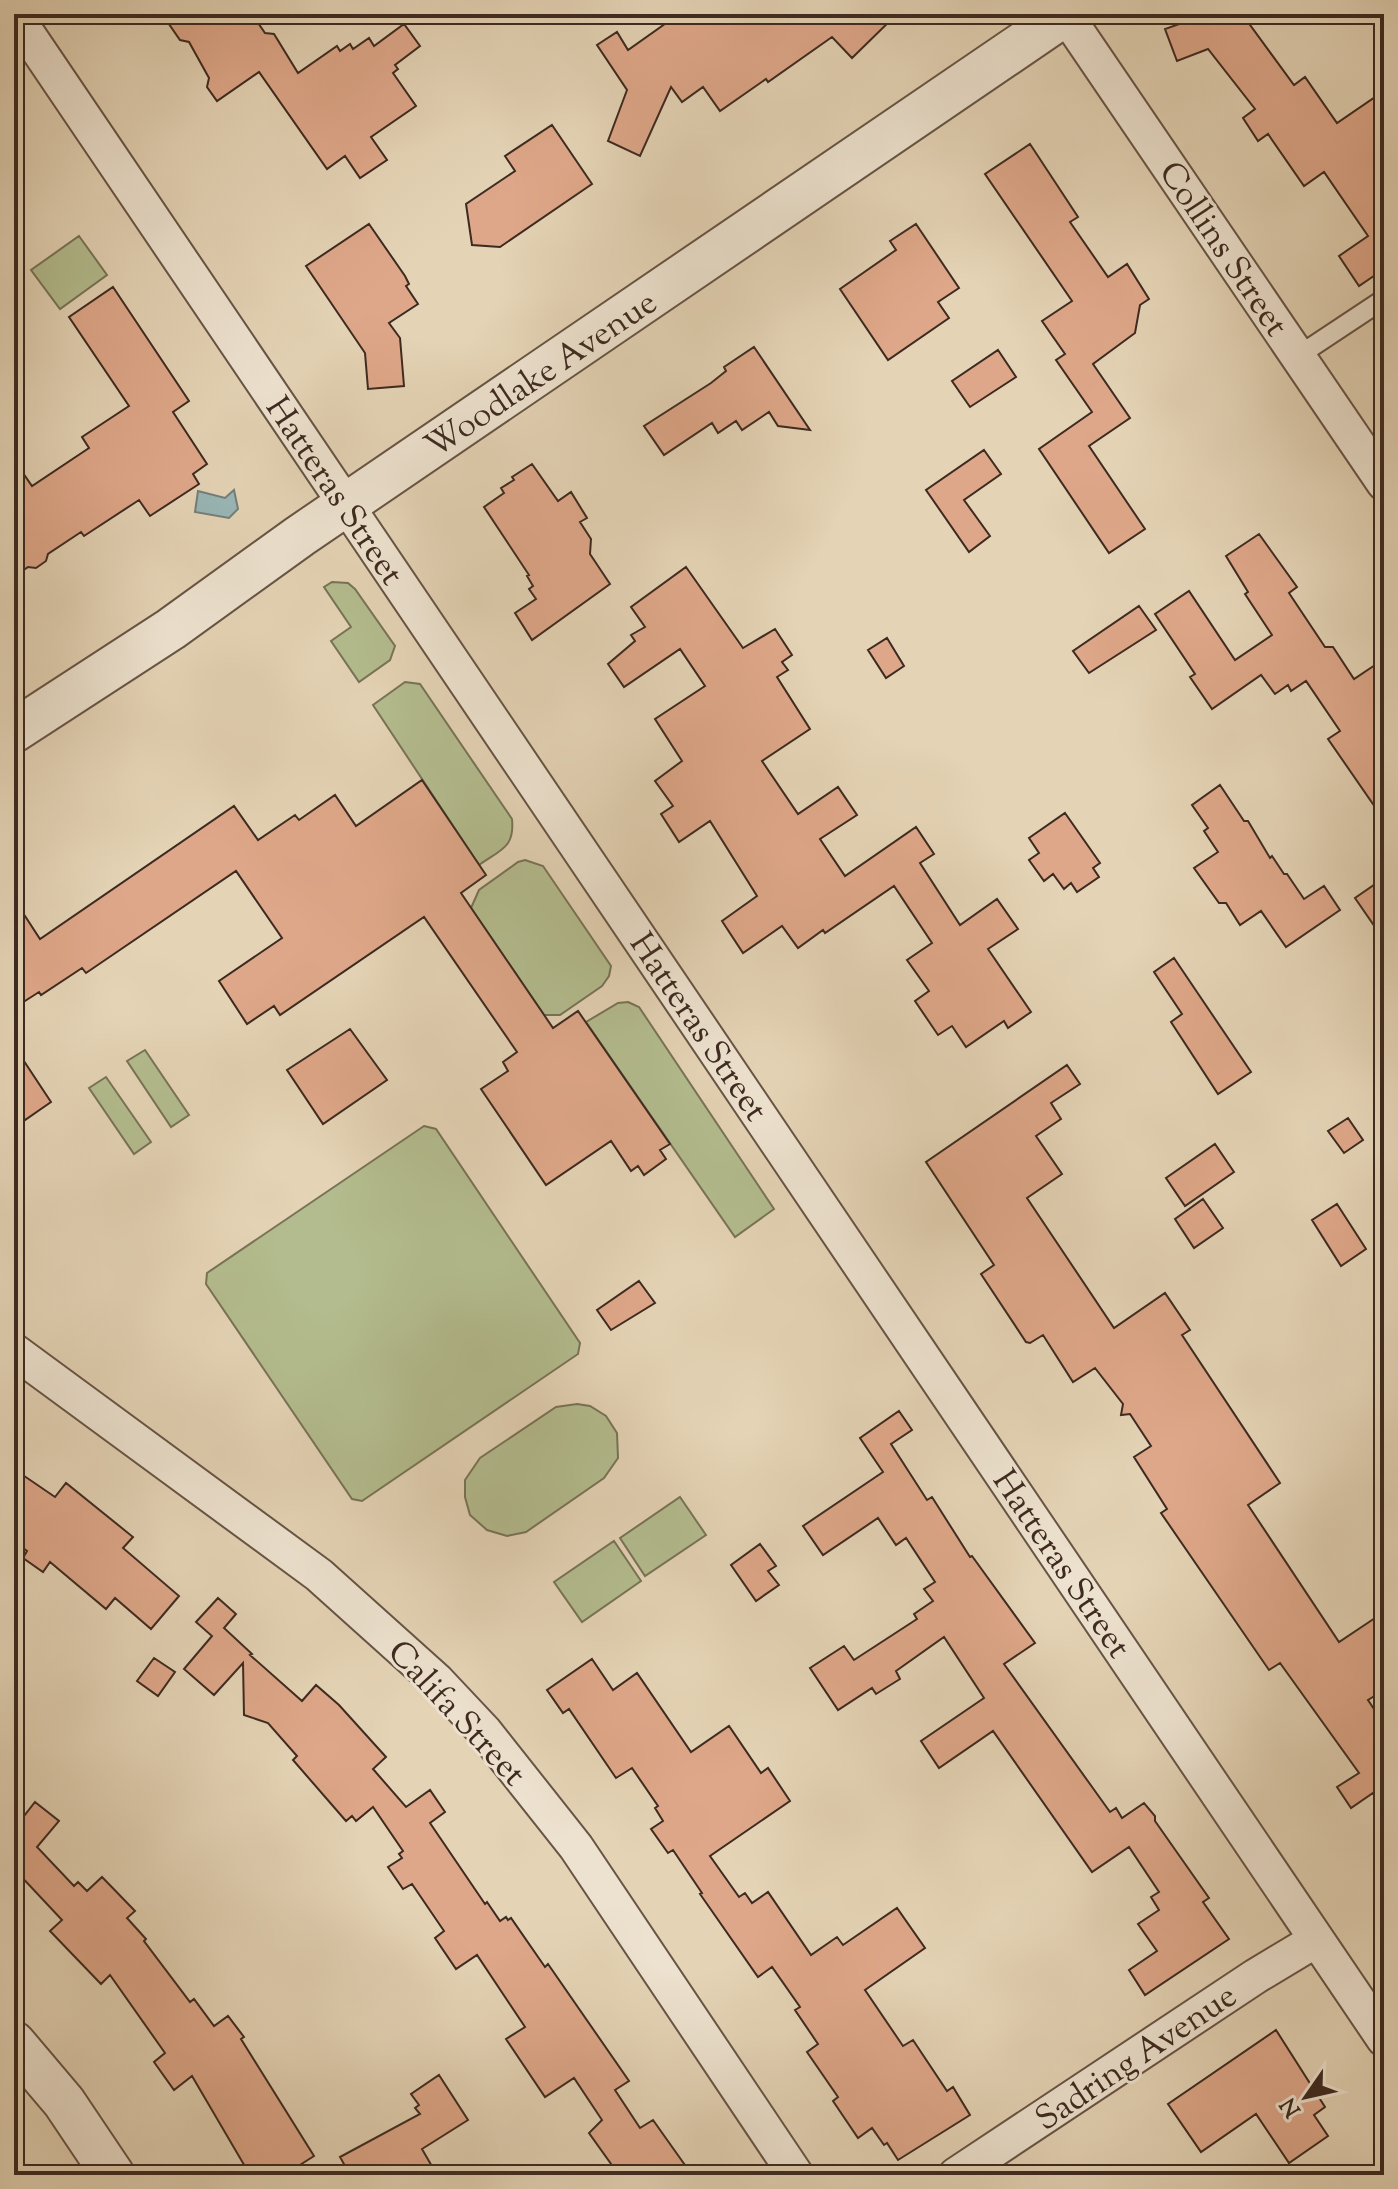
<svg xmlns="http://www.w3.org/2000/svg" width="1398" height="2189" font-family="'Sorts Mill Goudy',serif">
<rect width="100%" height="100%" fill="#e4d3b5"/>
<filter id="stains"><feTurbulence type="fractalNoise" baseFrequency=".0025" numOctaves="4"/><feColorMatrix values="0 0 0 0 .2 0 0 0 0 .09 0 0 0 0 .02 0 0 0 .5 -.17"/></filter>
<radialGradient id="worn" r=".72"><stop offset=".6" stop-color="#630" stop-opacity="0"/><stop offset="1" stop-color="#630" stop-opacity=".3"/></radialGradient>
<!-- green -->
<path fill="#b3bc8e" stroke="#787357" stroke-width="2" d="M79,236L107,275L60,309L31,270Z
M332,582L348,583L355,589L395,646L390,660L359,682L331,641L351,627L324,587Z
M405,682L420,684L512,819C515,848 500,850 479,865L373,705Z
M525,860L543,866L611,966L609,976L602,986L560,1015H544L471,908L479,890L518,862Z
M628,1002L639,1007L774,1209L735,1237L586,1022L618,1003Z
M145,1050L189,1115L171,1127L127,1061Z
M106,1077L151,1142L134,1154L89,1088Z
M424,1126L436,1129L580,1343L578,1354L362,1501L352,1499L206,1284L207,1273Z
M577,1404L590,1406L606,1416L617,1433L618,1458L604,1478L526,1532L507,1536L487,1530L470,1515L465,1497V1480L480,1458L556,1407Z
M680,1497L706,1535L645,1576L620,1538Z
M614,1541L641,1581L582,1622L554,1582Z"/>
<!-- water -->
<path fill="#98b6b6" stroke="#747e7a" stroke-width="2" d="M234,490L238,509L229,518L195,512L198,491L225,498Z"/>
<!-- building -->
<path fill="#dea789" stroke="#3d2a20" stroke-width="2" d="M162,14H252L265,33L274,34L298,73L337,46L340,51L350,44L353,49L369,38L374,46L404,24L420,46L395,65L398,69L393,73L416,106L371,137L387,160L360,178L345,156L327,169L259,72L217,101L207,87L209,78L189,42L180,40Z
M679,14H897L852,58L832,37L768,82L766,79L720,111L703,87L682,102L671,87L640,156L608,141L627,90L597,45L617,32L628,50Z
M1207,14H1242L1294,85L1305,77L1337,123L1384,91V269L1359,286L1339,256L1368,236L1324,172L1304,186L1268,134L1258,141L1243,118L1255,109L1208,49L1177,61L1165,29Z
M552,125L592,184L500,247L472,245L466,204L515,171L505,156Z
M1030,144L1078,217L1070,222L1108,277L1127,264L1149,299L1140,305L1135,333L1093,364L1130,418L1089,446L1145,529L1109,553L1039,449L1092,412L1056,360L1065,354L1042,321L1072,301L985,174Z
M369,224L405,276L409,284L406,286L418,304L389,323L400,338L404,386L368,389L365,353L306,266Z
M916,224L959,288L938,302L949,318L888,360L840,289L896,250L890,241Z
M113,287L189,401L173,412L207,464L193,474L199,484L150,516L139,500L84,536L81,532L48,554L46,561L36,568L28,567L14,577V460L32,486L89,448L82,437L129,406L69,317Z
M754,347L810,430L778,426L769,412L742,430L736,421L718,433L712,423L664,455L644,426L711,383L726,371L724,367Z
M998,350L1016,377L970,407L952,381Z
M984,450L1001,474L964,500L990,536L969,552L926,490Z
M532,464L558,501L571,492L587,518L580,522L591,539L590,554L610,584L532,640L515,613L536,599L529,589L533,586L527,576L529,575L484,507L504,493L501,488L514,480L512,477Z
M1259,534L1297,587L1289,593L1325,647H1333L1354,679L1384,659V820L1328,739L1340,731L1306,681L1291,691L1288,685L1275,694L1261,675L1212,709L1190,677L1195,674L1155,614L1189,591L1235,660L1272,635L1245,594L1248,592L1226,556Z
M686,567L743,648L775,629L792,655L782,662L788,670L777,677L810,729L762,761L798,814L838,787L857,815L820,839L845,876L916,827L934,854L920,863L960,925L997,899L1018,929L988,949L1031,1012L1008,1028L1004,1021L966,1047L952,1026L938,1035L915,1001L929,991L907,960L932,943L894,886L825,933L823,930L798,948L782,926L743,953L722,921L757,896L710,821L679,842L661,814L673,806L655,781L682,761L655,719L705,686L680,649L624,687L608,664L635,641L631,635L645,627L631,607Z
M1139,606L1156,630L1089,673L1073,651Z
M887,638L904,666L886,678L868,650Z
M422,780L486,875L461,893L553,1028L578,1011L670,1144L660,1150L666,1159L644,1175L638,1166L631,1171L611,1141L546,1185L481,1089L508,1071L503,1062L517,1052L424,917L280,1015L274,1006L247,1024L219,981L282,938L236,871L86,973L82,968L41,995L39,992L14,1008V899L40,939L234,806L258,840L295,815L299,820L335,795L356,826Z
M1220,785L1244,821H1248L1270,858L1272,856L1284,874H1287L1304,899L1324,886L1340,910L1286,947L1261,911L1240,925L1226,903H1219L1194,868L1218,852L1204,831L1208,828L1192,805Z
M1065,813L1100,863L1093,868L1099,877L1077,892L1071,883L1064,889L1053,874L1044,881L1029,860L1039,853L1029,838Z
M1384,878V940L1355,898Z
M1174,958L1251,1072L1218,1094L1171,1022L1182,1014L1154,972Z
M350,1029L387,1080L323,1124L287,1070Z
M14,1046L51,1102L25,1120L14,1104Z
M1067,1065L1080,1084L1051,1103L1061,1119L1036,1136L1062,1174L1027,1198L1114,1328L1165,1293L1190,1330L1182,1335L1280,1483L1248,1505L1339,1642L1384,1612V1641L1375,1648L1384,1661V1690L1368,1700L1384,1724V1810L1373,1793L1351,1808L1337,1787L1359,1773L1280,1663L1269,1670L1161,1513L1167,1509L1134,1457L1151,1446L1130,1414L1121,1415L1123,1404L1095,1368L1073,1382L1043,1335L1030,1343L1026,1342L981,1274L994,1265L926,1162Z
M1348,1118L1363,1140L1344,1153L1328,1131Z
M1215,1144L1234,1172L1185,1206L1166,1178Z
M1203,1199L1223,1228L1194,1248L1175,1219Z
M1337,1204L1366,1249L1341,1266L1312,1220Z
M639,1281L655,1303L611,1330L597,1310Z
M899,1411L912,1430L891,1444L927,1500L932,1497L970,1557L972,1556L1035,1643L1004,1664L1110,1812L1116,1808L1122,1818L1144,1803L1155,1816V1821L1209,1898L1203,1902L1229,1939L1145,1995L1129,1970L1157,1951L1138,1924L1159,1910L1151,1897L1159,1892L1129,1847L1092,1872L993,1731L939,1768L921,1741L984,1698L944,1637L896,1671L900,1679L876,1694L872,1688L838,1710L810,1668L844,1646L854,1660L917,1619L914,1614L933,1601L924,1589L935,1582L906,1538L896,1545L878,1518L823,1555L803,1526L883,1472L860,1438Z
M14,1469L55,1497L66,1483L133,1537L123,1548L179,1596L151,1629L115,1598L106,1609L50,1562L43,1572L23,1558L27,1551L14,1541Z
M760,1544L776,1566L768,1571L779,1585L756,1601L731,1565Z
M218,1598L236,1614L224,1628L252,1654L250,1655L302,1701L316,1685L339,1705L386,1757L373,1769L406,1807L430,1790L445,1812L430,1823L485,1904L487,1902L500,1921L506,1917L508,1920L511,1918L545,1967L548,1964L629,2081L615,2090L640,2128L653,2120L692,2175H619L589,2133L602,2120L574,2078L545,2097L506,2039L525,2027L477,1955L456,1969L435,1938L444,1931L412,1884L403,1889L388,1867L402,1858L399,1854L403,1851L373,1807L356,1821L352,1816L346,1821L293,1760L297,1756L268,1723L244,1715L243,1663L214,1695L184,1669L212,1636L196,1622Z
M154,1658L175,1672L158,1696L137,1681Z
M592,1659L613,1690L637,1673L691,1752L729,1726L761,1773L768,1768L790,1801L710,1856L739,1897L745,1893L752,1903L768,1892L811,1955L837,1937L843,1945L897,1908L925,1948L865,1990L903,2046L913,2040L947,2091L953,2087L970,2115L898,2160L887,2143L884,2145L872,2128L858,2138L833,2101L838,2097L807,2052L818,2044L795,2010L800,2007L772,1967L758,1977L700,1894L702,1893L673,1850L668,1853L651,1829L663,1821L655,1808L658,1806L632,1768L616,1778L569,1709L563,1713L547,1690Z
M35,1802L59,1821L37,1847L74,1886L78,1882L87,1891L102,1877L135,1911L127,1918L146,1939L144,1941L190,2002L194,1999L214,2026L228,2016L244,2037L241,2039L314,2156L284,2175H250L192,2076L174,2090L154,2062L165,2053L110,1975L101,1984L50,1931L62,1920L17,1872L14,1876V1822L17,1825Z
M1276,2030L1325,2107L1314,2115L1328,2136L1289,2163L1256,2114L1201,2152L1168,2104Z
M439,2075L468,2120L422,2149L437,2175H350L340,2157L420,2114L415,2108L419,2105L411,2094Z"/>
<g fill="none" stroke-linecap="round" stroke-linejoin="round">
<defs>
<path id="service" d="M1298,356L1384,299"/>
<path id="minor" d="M14,14L1384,2039
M1065,14L1384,483
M14,1351L319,1575L437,1681L485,1732L576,1847L796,2175
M956,2175L1256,1976L1316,1940"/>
<path id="tertiary" d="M14,731L171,629L300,536L1066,14
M14,2043L64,2102L113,2175"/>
</defs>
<!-- service casing -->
<use href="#service" stroke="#675445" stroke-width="22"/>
<!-- minor casing -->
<use href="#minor" stroke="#675445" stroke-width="38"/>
<!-- tertiary casing -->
<use href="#tertiary" stroke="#675445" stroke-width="46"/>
<!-- service -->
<use href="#service" stroke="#ede2cf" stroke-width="18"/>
<!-- minor -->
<use href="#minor" stroke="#ede2cf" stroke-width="34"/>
<!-- tertiary -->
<use href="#tertiary" stroke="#ede2cf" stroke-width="42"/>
</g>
<g text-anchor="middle" stroke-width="6" stroke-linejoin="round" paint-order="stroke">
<!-- street labels -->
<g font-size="34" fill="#3d2a20" stroke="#ede2cf">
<text transform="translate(1225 248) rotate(56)" y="12">Collins Street</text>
<text transform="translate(540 373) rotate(-34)" y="12">Woodlake Avenue</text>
<text transform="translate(336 490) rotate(56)" y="12">Hatteras Street</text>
<text transform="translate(700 1026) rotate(56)" y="12">Hatteras Street</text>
<text transform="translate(1063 1563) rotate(56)" y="12">Hatteras Street</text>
<text transform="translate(458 1712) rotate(47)" y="12">Califa Street</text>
<text transform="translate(1135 2056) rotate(-34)" y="12">Sadring Avenue</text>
</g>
</g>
<!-- margin -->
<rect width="1398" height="2189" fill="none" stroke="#e4d3b5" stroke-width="48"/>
<rect x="16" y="16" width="1366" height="2157" fill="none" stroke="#3d2a20" stroke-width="4"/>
<rect x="24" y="24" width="1350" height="2141" fill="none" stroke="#3d2a20" stroke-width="2"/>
<!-- north arrow -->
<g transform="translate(1306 2097) rotate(236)" stroke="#ede2cf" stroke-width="6" paint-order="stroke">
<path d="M0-6L14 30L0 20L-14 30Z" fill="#3d2a20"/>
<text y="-12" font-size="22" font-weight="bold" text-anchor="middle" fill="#3d2a20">N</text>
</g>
<rect width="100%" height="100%" filter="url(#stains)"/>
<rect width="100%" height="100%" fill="url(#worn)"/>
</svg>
